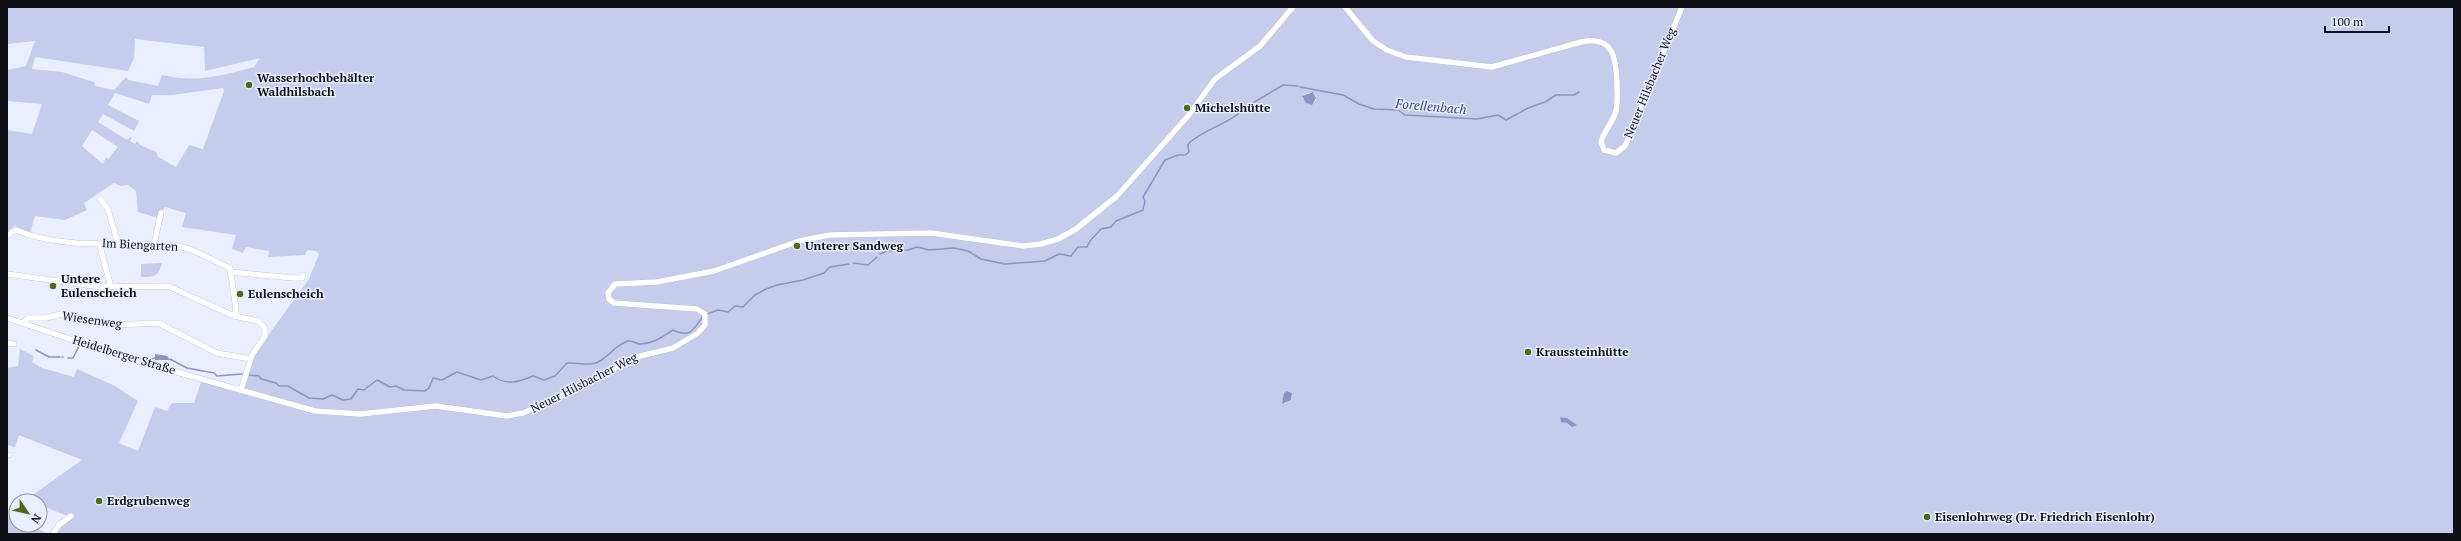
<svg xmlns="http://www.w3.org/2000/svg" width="2461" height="541" font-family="'PT Serif',serif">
<rect width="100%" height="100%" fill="#eaeeff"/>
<!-- green -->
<path fill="#c6cceb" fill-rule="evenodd" d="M7,7H2454V534H55L68,516L40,505L34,494L82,460L19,435L15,447L7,445V368L18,366L20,349L34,356L32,362L42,368L74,377L77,369L115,386L138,401L119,443L138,451L155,407L167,411L172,403H194L203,376L240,387L251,359L309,279L319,254L316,251L307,250L305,255L268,257L269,251L246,247L243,253L232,249L236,235L182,227L186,213L165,207L161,212L158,218L138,212L136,191L128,185L121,186L114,183L84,203L87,210L65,220L35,216L30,233L19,229L15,225L7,232V130L32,134L42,104L7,101V70L26,66L35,41L7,44ZM135,39L204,47L205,71L260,58L254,67C221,76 196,83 162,75L158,86L129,80L126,77L114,90L95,86L94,82L62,72L32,69L35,57L128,71L134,58ZM223,88L224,91L203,149L189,145L176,167L158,157L156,152L140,145L137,141L135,144L130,141L132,138L130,137L127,140L98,122L103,114L134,131L139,121L108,105L115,93L149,104L152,95H172ZM1312,92L1316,96V100L1311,105L1302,98L1304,94ZM92,130L118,147L108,159L106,157L103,164L82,146ZM1287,391L1290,392L1292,395L1291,400L1284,404L1283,401ZM1560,417L1566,418L1576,426L1562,422Z
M162,263C158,277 155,277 141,277V264Z
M9,516L16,519V525H30L48,534H7V521Z"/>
<!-- water -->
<path fill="#8c95c2" d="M1313,92L1316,98L1312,105L1306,103L1302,96Z
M155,354L167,356L170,360H155Z
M1287,391L1292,393L1291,400L1282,404L1284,393Z
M1560,417L1567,418L1577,425L1572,427L1567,423L1561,422Z"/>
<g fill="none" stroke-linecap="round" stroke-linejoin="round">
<!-- stream -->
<path stroke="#8c95c2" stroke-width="1.5" d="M1300,87L1343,95L1359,104L1374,109L1398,110L1405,115L1477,119L1498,115L1506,120L1528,108L1545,102L1556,95H1574L1579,92
M1251,104L1283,85L1298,86
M880,254L887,251L908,250L917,247L929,250L954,248L968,251L981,259L1005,264L1045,261L1059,254L1071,256L1078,247H1087L1090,241L1101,229L1111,227L1116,221L1143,210L1145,201L1143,197L1165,160L1178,155H1185L1189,152L1188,145L1190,142C1209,127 1231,123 1248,106
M853,263L868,265L877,257
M707,314L718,310L728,312L735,306L743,307L755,295L766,289L777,285L803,280L824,273L830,267L849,264
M36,350L49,357H60
M62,357H63
M68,358H73L79,346
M151,359L155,358
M170,359L187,368L214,373L217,376L242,374
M248,375L259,376L261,379L276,383L279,386H288L309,398L323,399L332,395L343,400L351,399L358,389L364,390L377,380L390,387L396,386L404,390L425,391L429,388L433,378L442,380L457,372L481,380L493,376C506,386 519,382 533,376L544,380L555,376L567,363C577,362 588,367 598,362C610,356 615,345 628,341C633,340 636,344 640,344C654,344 663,336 673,330C690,338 693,331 703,316"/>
<defs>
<path id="minor" d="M1345,7L1373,41L1387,50L1406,57L1492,67L1581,42C1614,35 1616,58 1617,84C1617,93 1618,102 1616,111C1613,122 1604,131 1601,142L1604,150L1616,153L1625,146L1682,7
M100,199L108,209L118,244
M7,236L16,230C62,250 125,242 174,245L192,250L230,268L236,309L234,316
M99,243L111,287
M154,244L161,213
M231,272L293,278H302L303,275
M7,274L102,287L168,286L234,316L258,321L265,328V336L252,355L241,390
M7,318L130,359L315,411L360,414L436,406L507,416L523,413L545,404L596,380L632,358L673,348L698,333L705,325V314L697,309L614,303L609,299L608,293L615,284L657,282L714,271L799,241L830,235L931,233L1023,246L1041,244L1058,239L1076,229L1117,196L1188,116L1215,79L1260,46L1293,7
M24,322L28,318H46L61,314L116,325L158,323L217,353L251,359
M7,343L14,344
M7,455H8
M53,534L59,525L71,516"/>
</defs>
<!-- minor casing -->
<use href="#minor" stroke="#aeb2c2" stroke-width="6"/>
<!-- minor -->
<use href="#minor" stroke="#fff" stroke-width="5.5"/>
</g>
<!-- markers -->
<g fill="#50691b" stroke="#eaeeff" stroke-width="1.5">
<circle cx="249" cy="85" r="4"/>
<circle cx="1187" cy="108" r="4"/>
<circle cx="797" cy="246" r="4"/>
<circle cx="53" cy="286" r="4"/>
<circle cx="240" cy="294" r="4"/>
<circle cx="1528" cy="352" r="4"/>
<circle cx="99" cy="501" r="4"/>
<circle cx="1927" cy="517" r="4"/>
</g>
<g text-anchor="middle" stroke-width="3" stroke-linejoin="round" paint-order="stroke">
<!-- poi labels -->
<g font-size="12" font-weight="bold" fill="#101117" stroke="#eaeeff" text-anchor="start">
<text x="257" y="82">Wasserhochbehälter<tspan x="257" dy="14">Waldhilsbach</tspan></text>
<text x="1195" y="112">Michelshütte</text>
<text x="805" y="250">Unterer Sandweg</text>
<text x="61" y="283">Untere<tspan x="61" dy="14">Eulenscheich</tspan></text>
<text x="248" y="298">Eulenscheich</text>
<text x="1536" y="356">Kraussteinhütte</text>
<text x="107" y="505">Erdgrubenweg</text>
<text x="1935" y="521">Eisenlohrweg (Dr. Friedrich Eisenlohr)</text>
</g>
<!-- street labels -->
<g font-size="12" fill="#101117" stroke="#eaeeff">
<text transform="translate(1650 83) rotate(-68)" y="4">Neuer Hilsbacher Weg</text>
<text transform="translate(140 245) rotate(3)" y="4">Im Biengarten</text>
<text transform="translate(92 320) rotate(8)" y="4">Wiesenweg</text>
<text transform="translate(124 355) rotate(17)" y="4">Heidelberger Straße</text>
<text transform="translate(584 383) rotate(-27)" y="4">Neuer Hilsbacher Weg</text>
</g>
<!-- water labels -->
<g font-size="13" font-style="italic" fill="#3c447e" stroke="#eaeeff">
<text transform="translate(1431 106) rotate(5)" y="5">Forellenbach</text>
</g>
</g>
<!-- border -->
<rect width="2461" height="541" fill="none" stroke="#101117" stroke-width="16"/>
<!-- north arrow -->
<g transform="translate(28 513) rotate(124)"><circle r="19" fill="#eaeeff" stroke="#9396a2"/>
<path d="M0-3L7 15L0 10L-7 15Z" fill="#50691b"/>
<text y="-6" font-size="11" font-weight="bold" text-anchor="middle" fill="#101117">N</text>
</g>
<!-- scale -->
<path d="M2325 26v6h64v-6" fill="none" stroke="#101117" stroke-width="2"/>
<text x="2331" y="26" font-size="12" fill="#101117" stroke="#eaeeff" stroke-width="3" paint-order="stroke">100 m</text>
</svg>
